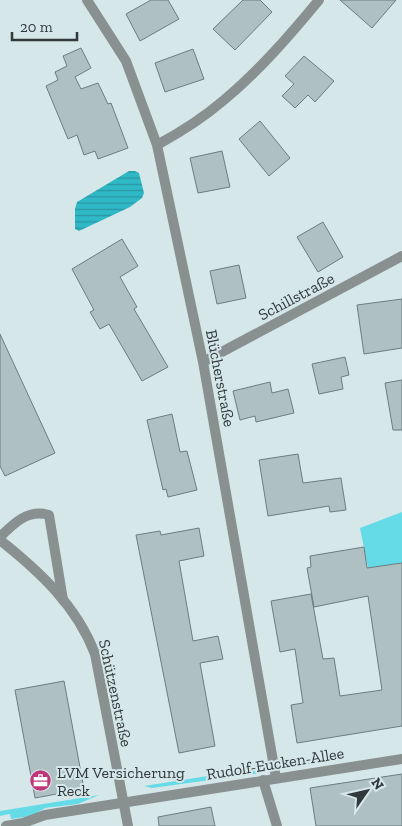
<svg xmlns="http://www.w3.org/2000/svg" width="402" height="826" font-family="'Zilla Slab',serif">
<defs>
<pattern id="water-rules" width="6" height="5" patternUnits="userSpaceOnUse" patternTransform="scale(1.25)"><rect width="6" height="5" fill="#2fb8c6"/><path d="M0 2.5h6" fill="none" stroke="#2997a2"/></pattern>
</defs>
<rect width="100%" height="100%" fill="#d5e7e9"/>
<!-- green -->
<path fill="#65dbe7" d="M402,512V563L368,568L360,528Z
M335,755L337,760L296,766L291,765L293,762Z
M260,768L261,773L152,788L144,786Z
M99,795L78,804L45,808L32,816L11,819L10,814L0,816V811Z"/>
<!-- water -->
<path fill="url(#water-rules)" d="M129,171H135L139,173L144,193L142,198L130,207L79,231L75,229V209L77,202Z"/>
<!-- building -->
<path fill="#aec0c2" stroke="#6c7d7f" d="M151,0H168L179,19L140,41L126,14Z
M243,0H260L272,12L235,50L213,29Z
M340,0H396L372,28Z
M81,48L91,68L75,77L81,89L98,83L108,104L111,103L128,148L98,159L95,151L84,155L77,135L68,139L46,86L58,80L55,72L67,66L63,56Z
M193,49L204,79L165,92L155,63Z
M304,56L334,81L315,102L308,95L295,108L282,96L294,84L285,76Z
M260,121L290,158L269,176L239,139Z
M222,151L230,187L198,193L190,158Z
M323,222L343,257L318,272L297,237Z
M122,239L138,266L120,277L137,307L134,309L168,367L142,381L109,324L100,329L90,312L94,310L72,269Z
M239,265L246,298L217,304L210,271Z
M402,299V348L364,354L357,305Z
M0,334L55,453L5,476L0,466Z
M345,357L349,375L341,377L343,389L319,394L312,364Z
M402,380V430H393L385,383Z
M270,382L272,393L288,389L294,413L256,422L255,416L240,420L233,391Z
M172,414L180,452L187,451L197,490L168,497L166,489L163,490L147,420Z
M298,454L303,483L341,478L346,510L330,512L329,506L268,516L259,460Z
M199,528L204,556L179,561L193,641L218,636L223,659L200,663L215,746L179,753L136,535L160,531L161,535Z
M364,547L367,568L402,563V726L297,743L291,705L303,703L295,649L280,652L271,601L311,594L323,659L334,658L340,696L382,690L368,596L314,607L307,568L311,567L310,556Z
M64,681L84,789L35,798L15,690Z
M402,774V826H316L310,788Z
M211,807L215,826H159L158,817Z"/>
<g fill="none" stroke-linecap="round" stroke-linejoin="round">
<!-- lane -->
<path stroke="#889090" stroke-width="10" d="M0,537C14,523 28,509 49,515L63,600
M263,780L277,826"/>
<!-- street -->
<path stroke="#889090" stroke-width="10" d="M87,0L126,61L157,145L203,362L276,778
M157,145C181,132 203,118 224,100C259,71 290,35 319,0
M203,362L402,256
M0,540C39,571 77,606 95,654L128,826
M6,826L23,823L45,815L402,759"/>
</g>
<!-- icons -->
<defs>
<symbol id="office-disc" viewBox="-11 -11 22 22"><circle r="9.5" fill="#be3879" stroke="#d5e7e9"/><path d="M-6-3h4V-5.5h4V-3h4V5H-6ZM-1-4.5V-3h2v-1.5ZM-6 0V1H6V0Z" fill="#fff"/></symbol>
</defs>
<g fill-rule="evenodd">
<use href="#office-disc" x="28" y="768" width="25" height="25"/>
</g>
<g text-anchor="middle" stroke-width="4" stroke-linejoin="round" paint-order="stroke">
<!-- street labels -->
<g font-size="16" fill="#31393a" stroke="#d5e7e9">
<text transform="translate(296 296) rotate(-28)" y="6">Schillstraße</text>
<text transform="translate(221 378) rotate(79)" y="6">Blücherstraße</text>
<text transform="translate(116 693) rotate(78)" y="6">Schützenstraße</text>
<text transform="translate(275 763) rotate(-9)" y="6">Rudolf-Eucken-Allee</text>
</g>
<!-- poi labels -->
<g font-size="16" fill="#31393a" stroke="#d5e7e9" text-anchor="start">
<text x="57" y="778">LVM Versicherung<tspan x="57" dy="18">Reck</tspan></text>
</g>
</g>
<!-- north arrow -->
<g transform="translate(367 791) rotate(56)" stroke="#d5e7e9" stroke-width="4" paint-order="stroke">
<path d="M0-4L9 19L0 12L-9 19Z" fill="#31393a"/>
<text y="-8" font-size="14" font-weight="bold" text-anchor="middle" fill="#31393a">N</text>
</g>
<!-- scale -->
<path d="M12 32v8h65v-8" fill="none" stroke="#31393a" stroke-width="2.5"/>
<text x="20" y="32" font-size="15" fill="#31393a" stroke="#d5e7e9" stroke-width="4" paint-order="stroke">20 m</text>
</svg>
